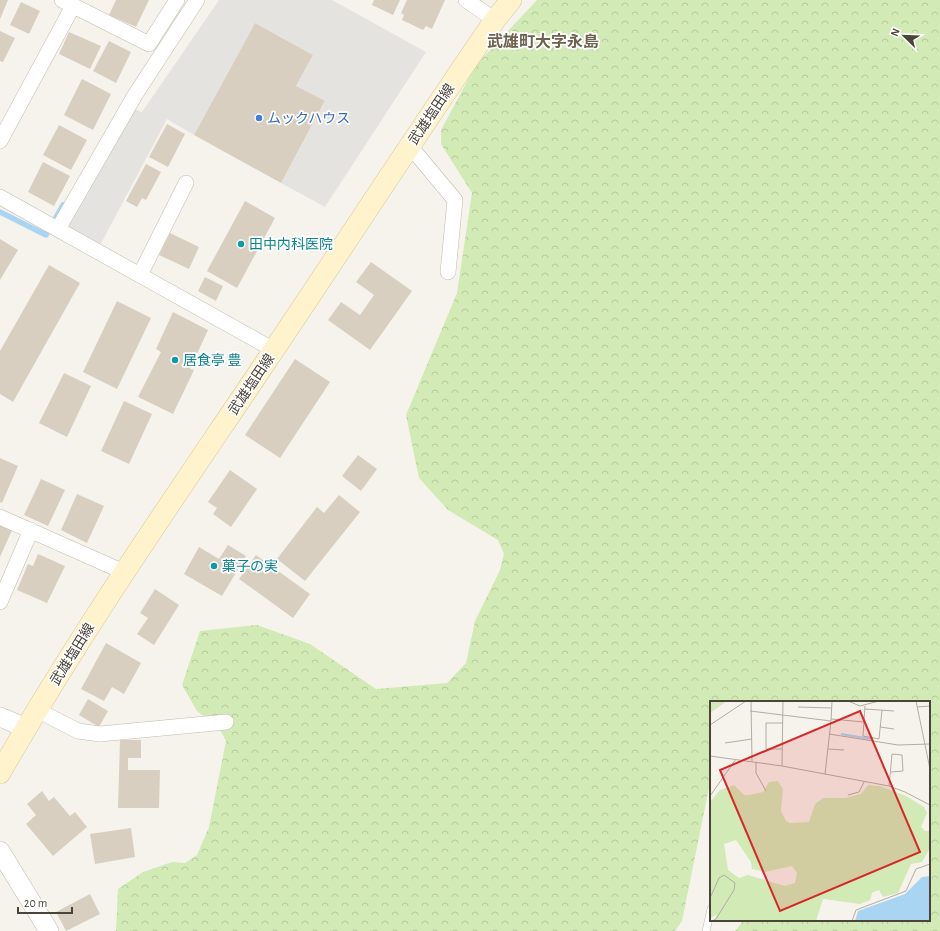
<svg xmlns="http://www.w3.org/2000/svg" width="940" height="931" font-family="'Alegreya Sans','Noto Sans JP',sans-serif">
<defs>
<pattern id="forest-crowns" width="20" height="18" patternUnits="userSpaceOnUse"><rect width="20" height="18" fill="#d2eab5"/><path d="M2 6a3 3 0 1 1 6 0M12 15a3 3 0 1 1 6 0" fill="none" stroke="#b6ca9c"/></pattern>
</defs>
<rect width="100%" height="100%" fill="#f6f3ec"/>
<!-- forest -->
<path fill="url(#forest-crowns)" d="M537,0H940V931H735L744,920H929V702H711V778L682,921L675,931H116L118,889L143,872L172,862L185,863L197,855L209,827L226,741L219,728L197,711L182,685L200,631L257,625L310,644L376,689L447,683L466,663L475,621L500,570L504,554L498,540L448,510L419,478L406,415L457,293L472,193L441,144V130L476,65Z"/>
<!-- parking -->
<path fill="#e5e3e0" d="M219,0H332L426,52L325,207L281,183L325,102L296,86L313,55L255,23L194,135L167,119L97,251L58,229L129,107L142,112Z"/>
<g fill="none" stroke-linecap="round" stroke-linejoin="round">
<!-- stream -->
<path stroke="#a9d4f2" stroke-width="5.5" d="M0,212L46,235L63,205"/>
</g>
<!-- building -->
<path fill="#d8cfc1" d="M0,0H8L0,19Z
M116,0H149L136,27L109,15Z
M374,0H400L393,15L372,5Z
M407,0H445L432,29L426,26L423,30L402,20L404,15L401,13Z
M21,2L40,11L29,34L10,25Z
M255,23L313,55L296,86L325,101L281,183L194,135Z
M0,31L15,38L3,62L0,61Z
M69,32L101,46L90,69L59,54Z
M109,41L131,52L116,83L93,71Z
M82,79L111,94L93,130L64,115Z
M167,124L185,134L168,167L149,157Z
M59,125L87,140L71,170L43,155Z
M43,162L70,176L54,206L28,192Z
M146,164L161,172L146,200L142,198L137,207L126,201Z
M245,201L275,218L237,288L207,271Z
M170,233L199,247L189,269L159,255Z
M0,239L18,250L0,280Z
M371,262L412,291L370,350L328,320L341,302L360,315L374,295L356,282Z
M49,265L80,283L13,402L0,394V351Z
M205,277L223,286L216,301L198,291Z
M117,301L151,318L117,389L83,372Z
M173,312L208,330L190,369L194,370L173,414L138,397L161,352L156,349Z
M295,359L330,382L280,458L245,435Z
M64,373L91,386L67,437L39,423Z
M124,401L152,414L129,464L101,451Z
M358,455L377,469L361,491L342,476Z
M0,458L18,466L2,503L0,502Z
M230,470L257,489L231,527L213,514L217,508L208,502Z
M41,479L65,490L48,526L24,515Z
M77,494L104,506L87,543L61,530Z
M339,495L360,512L305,581L277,559L317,507L324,513Z
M0,522L13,528L0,557Z
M228,545L246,556L222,596L184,574L199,547L219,559Z
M38,554L65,566L47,603L17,590L28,564L33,566Z
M256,555L310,594L293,618L239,579Z
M155,589L179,605L154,645L137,634L148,618L140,613Z
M106,643L141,663L124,694L112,687L104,701L81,689Z
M88,699L108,711L99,727L79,715Z
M120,740H141V758H128V770H160L159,808H118Z
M42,791L49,801L54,797L70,816L75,812L87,827L53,856L26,824L36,815L27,804Z
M131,828L135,857L95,864L90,834Z
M90,894L100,914L66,931L56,912Z"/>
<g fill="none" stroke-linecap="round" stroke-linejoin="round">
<defs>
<path id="service" d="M706,931L711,909"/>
<path id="minor" d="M62,0L149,44L177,0
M466,0L495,20
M0,141L73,6
M409,145L455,200L448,272
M0,197L274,350
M58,229L135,95L197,0
M140,275L186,183
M0,517L124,572
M0,602L31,530
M37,710L78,731L100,734L226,722"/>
<path id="tertiary" d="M0,717L26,728
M0,851L49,931"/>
<path id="secondary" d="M0,773C77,638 166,510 253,381C334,261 413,139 495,20L511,0"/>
</defs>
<!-- service casing -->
<use href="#service" stroke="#c2bbae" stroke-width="8"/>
<!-- minor casing -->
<use href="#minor" stroke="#c2bbae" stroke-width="16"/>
<!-- tertiary casing -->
<use href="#tertiary" stroke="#c2bbae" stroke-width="20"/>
<!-- secondary casing -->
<use href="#secondary" stroke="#d6c79b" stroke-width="22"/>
<!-- service -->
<use href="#service" stroke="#fff" stroke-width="7"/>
<!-- minor -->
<use href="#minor" stroke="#fff" stroke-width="15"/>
<!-- tertiary -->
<use href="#tertiary" stroke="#fff" stroke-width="19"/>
<!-- secondary -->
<use href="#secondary" stroke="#fff3cd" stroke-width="21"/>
</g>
<!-- markers -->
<circle fill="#3f7fe0" stroke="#fff" stroke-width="1.5" cx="259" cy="118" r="4"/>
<g fill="#0f9aa8" stroke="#fff" stroke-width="1.5">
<circle cx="241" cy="244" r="4"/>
<circle cx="175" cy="360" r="4"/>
<circle cx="214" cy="566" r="4"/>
</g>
<g text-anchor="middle" stroke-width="3.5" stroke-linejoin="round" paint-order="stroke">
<!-- street labels -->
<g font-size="14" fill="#4b4439" stroke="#fff">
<text transform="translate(431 114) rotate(-56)" y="5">武雄塩田線</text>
<text transform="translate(251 384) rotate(-56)" y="5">武雄塩田線</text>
<text transform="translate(72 654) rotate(-58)" y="5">武雄塩田線</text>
</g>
<!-- shop labels -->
<g font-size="14" fill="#366cbe" stroke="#fff" text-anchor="start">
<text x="267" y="123">ムックハウス</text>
</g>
<!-- culture labels -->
<g font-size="14" fill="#0d838f" stroke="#fff" text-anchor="start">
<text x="249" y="249">田中内科医院</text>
<text x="183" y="365">居食亭 豊</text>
<text x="222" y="571">菓子の実</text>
</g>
<!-- quarter labels -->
<g font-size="16" font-weight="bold" fill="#6e6250" stroke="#fff">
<text x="543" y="47">武雄町大字永島</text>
</g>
</g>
<!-- overview -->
<g transform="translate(710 701)">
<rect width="220" height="220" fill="#f6f3ec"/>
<path d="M0,0H17L0,12ZM68,80L73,88L71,110L76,120L80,122L99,121L105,103L113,97H135L151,93L158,84L170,85L196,95L214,106L217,112L211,126L215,130H220L219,149L212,161L201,163L188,192L173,196L169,189L162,192L160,199L150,203L113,198L106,220H5L6,214L0,217V101L10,89L24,84L34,94H39L53,91L59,81ZM26,139L41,161L42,168L55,171L82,165L87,172L85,182L75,185L38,174L29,177L18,169L14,143Z" fill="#d2eab5" fill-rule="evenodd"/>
<path d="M220,175V220H145L148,210L195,193L212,176Z" fill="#a9d4f2"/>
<path fill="none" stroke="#a9d4f2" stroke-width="2" d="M131,33L161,38"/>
<path fill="none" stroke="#b2ada4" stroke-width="1" d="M41,0L42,60M138,0L150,5L169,0M206,0L220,68M155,5L153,35L169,38L172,9M88,6L121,7M207,6L220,5M155,8L184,10M40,10L121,20L115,73M121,18L154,21M121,20L122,0M0,24L36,0M170,26L184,28M119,33L188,44L220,43M15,42L42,38M72,48H56V22H73M118,48L134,49M0,55L72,65L179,85L195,91L220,104M46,61V72L56,90M72,65L73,0M179,85L182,53L192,54L193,70L181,71M138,94L149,91L154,81M0,95L26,58M0,197L9,177L14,174L25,182L24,189L6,218L2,220M142,220L146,209L196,190L206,168L220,163"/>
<path fill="#d62828" fill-opacity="0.15" stroke="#d62828" stroke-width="2" d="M150,10L210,151L70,210L10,69Z"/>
<rect width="220" height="220" fill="none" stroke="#4b4439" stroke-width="2"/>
</g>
<!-- north arrow -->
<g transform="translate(904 36) rotate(293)" stroke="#ffffff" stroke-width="3" paint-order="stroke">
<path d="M0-3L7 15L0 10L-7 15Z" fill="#4b4439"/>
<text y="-6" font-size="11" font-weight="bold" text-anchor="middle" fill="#4b4439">N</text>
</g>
<!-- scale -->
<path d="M18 907v6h54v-6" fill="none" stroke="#4b4439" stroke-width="2"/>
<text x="24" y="907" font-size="12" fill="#4b4439" stroke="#ffffff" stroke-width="3" paint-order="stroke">20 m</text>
</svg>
